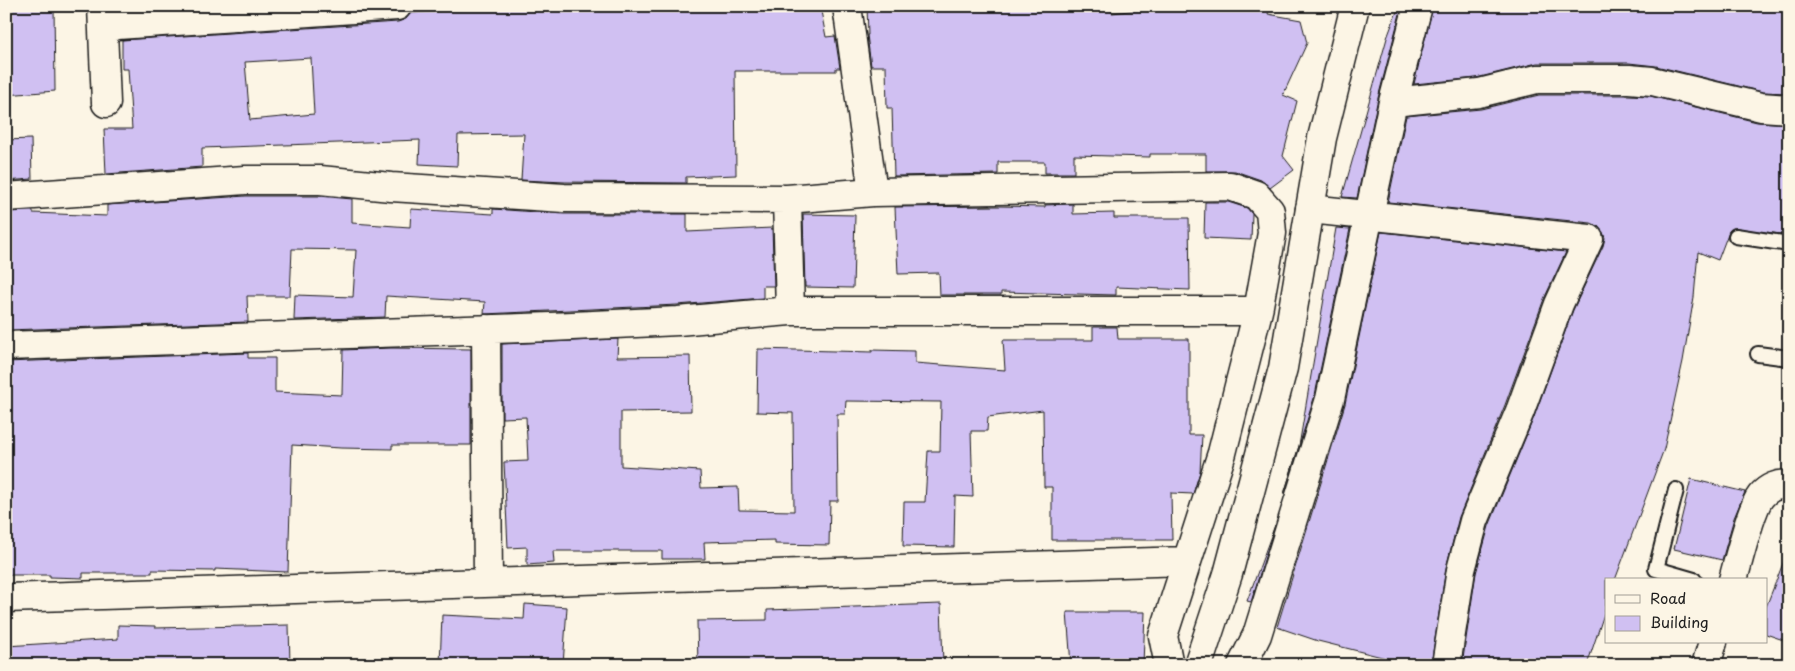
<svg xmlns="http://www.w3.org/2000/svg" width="1795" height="671" font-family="'Playpen Sans',sans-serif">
<rect width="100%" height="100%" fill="#fcf5e5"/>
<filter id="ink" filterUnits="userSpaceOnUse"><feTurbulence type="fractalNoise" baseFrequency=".02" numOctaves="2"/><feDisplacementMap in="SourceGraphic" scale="10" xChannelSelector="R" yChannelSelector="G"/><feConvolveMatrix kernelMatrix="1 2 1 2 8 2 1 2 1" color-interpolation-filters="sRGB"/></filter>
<g filter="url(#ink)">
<!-- building -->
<path fill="#d0c0f2" stroke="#1c1c1c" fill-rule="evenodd" d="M6,6H54L55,91L6,95Z
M527,6H820L826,37L835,36L840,68H836V71H735L736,175L686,177V183L565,182L521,180L524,134L458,135L457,166L419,164L420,140L202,148V167L106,174L104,129H132L128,69H122V40L398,22L406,19L411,13ZM311,58L314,114L250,120L245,62Z
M867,6H1111L1112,13L1171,6H1270L1268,14L1301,20L1307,43L1283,95L1297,101L1283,156L1294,170L1270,188L1261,180L1235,171H1206V154H1150V157L1074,155V173H1045V162H998V174L894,176L892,108H887L886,66H871L867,35H868Z
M1399,6H1402L1378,98L1357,198L1342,197L1387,38Z
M1433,6H1769L1789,14V93L1763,92L1656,66L1629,63H1537L1476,78L1414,84Z
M1539,95H1628L1650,96L1757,122L1789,124V235L1733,228L1729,231L1718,260L1698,252L1694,297L1683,361L1664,449L1615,580H1606V608L1587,665H1462L1476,573L1489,526L1534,417L1573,310L1603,246L1605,238L1603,232L1598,226L1591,223L1388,202L1406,116L1481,109Z
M31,139L32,179L6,181V140Z
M246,196H319L352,199V223L410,227L411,209L493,214V209L564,214H687V232L772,228L774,286H763V298L677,305L484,314L485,302L386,296L385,317L294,320L295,295L353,297L356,250L292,249L290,296H247L248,322L6,330V212L33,211V213L107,216V205Z
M1205,202H1228L1247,208L1252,214L1251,240L1204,238Z
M1073,204V214L1114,213V218H1189L1190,290L1116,287V295L1001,292V295H940L939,273L898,274L895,207L999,206L1045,207V205Z
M803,214L855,215L853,288L805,287Z
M1336,228L1350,229L1315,395L1284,494L1299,446Z
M1381,232L1566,252L1544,299L1505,405L1459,517L1446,568L1431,665H1414L1318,641L1277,627L1345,404Z
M1093,327H1117L1118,339H1189V435H1202L1200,472L1193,494L1171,493L1172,540H1052V487H1044L1043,410L988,417L987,431H971L973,497L955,496L954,547L903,546L904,502H925L928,451H940L941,402L846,401L845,414H837L838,501H830L829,545L775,544V540L704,542L705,559H662V551H553L554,563L527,565V547L508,548L504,462L528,461L526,417L502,418V344L618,339L617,357L690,356L691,411L621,412V466L700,471L701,488L738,487L739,510L794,511L793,413L757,412L758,349L872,352V350L915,351V363L1005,370L1003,340H1093Z
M391,348L471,349V445H392V449L341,448L292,445L288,572L215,569V571L152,570V573H83V578L50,577V575H6V362L248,353V358H275V392L342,395L343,350Z
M1691,479L1745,492L1734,518L1722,560L1674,549Z
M1275,525L1251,602L1247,601Z
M1787,553L1789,554V642L1766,634V607Z
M525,604L567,607L563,665H440L442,615L524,619Z
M941,604L943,665H698L697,621L767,620V610Z
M1067,612H1145L1143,665H1071Z
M118,625L155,626V628L289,625L290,665H6V646L118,639Z"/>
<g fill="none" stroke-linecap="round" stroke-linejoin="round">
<defs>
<path id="lane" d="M1736,236L1789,244
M1758,354L1789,358
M1676,490L1656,569L1694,580"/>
<path id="street" d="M102,6L106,103
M847,6L873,192
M103,26L397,6
M1393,102L1479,93L1537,79H1629L1652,81L1761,107L1789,109
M6,197L245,180H320L391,187L564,198L787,199L873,192L1230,186L1256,195L1270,211L1272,233L1258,311L1222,453L1163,636L1169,665
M787,199L790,311
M1310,209L1589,239L1559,304L1520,411L1474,521L1461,570L1446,665
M486,329L488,583
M6,346L551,327L678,321L790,311H1258
M1733,580C1738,562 1751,508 1761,496C1768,488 1778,483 1789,485
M6,598L1187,561
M1242,665L1257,635L1330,399L1393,102L1418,6
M1706,665L1713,642"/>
<path id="secondary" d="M1198,665L1228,574L1283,368L1322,138L1355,6"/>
</defs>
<!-- lane casing -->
<use href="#lane" stroke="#1c1c1c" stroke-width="18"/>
<!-- street casing -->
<use href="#street" stroke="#1c1c1c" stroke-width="31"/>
<!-- secondary casing -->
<use href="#secondary" stroke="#1c1c1c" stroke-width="31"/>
<!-- lane -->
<use href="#lane" stroke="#fcf5e5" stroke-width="14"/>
<!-- street -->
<use href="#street" stroke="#fcf5e5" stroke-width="28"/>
<!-- secondary -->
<use href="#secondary" stroke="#fcf5e5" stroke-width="28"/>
</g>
</g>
<!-- margin -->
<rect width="1795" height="671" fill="none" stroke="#fcf5e5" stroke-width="25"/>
<rect x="12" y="12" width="1770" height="646" fill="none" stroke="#1c1c1c" stroke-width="2" filter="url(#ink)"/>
<!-- legend -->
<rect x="1605" y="578" width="162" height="65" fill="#fcf5e5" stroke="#a29e95"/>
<rect x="1615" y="595" width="25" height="8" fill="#fcf5e5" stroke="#a29e95"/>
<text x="1650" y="604" font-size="15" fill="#1c1c1c">Road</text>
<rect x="1615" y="616" width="25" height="15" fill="#d0c0f2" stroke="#a29e95"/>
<text x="1650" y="628" font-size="15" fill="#1c1c1c">Building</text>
</svg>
